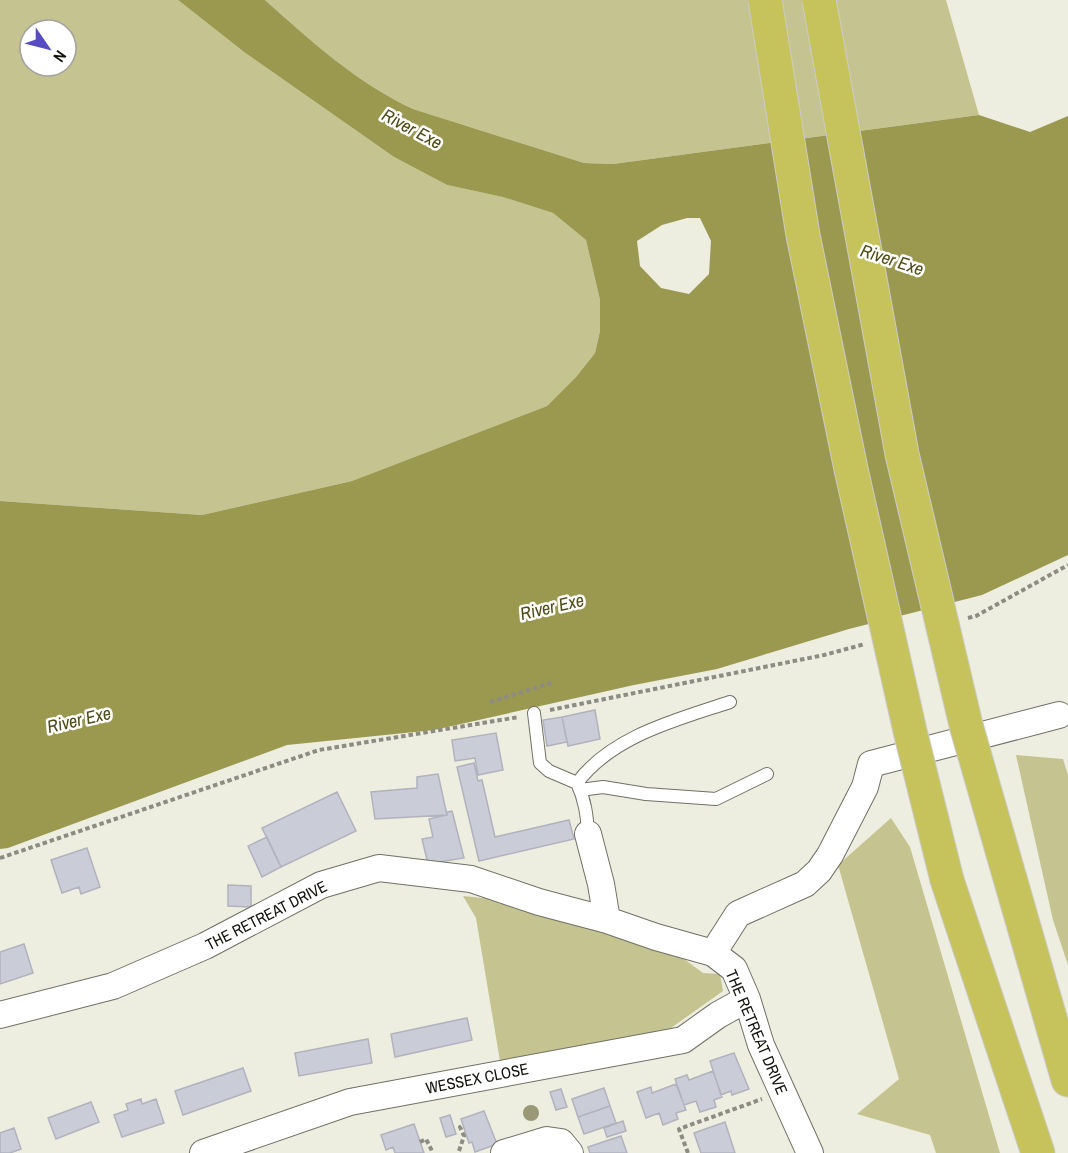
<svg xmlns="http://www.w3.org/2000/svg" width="1068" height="1153" font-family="'Archivo Narrow',sans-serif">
<rect width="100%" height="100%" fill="#edede0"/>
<!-- green -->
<path fill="#c5c490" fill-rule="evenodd" d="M0,0H178L244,52L394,157L447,185L504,197L553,213L586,240L600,300V331L595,353L576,377L547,406L352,481L202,515L0,501ZM30,30H66V66H30Z
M265,0H946L979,115L613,164L584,163L413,109C357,83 311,41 265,0Z
M1016,755L1063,759L1068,775V965L1053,920Z
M891,818L910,847L1000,1153H936L930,1135L857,1114L899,1079L838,865Z
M463,896L521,902L594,930L639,943L684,959L703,973L720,974L723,991L671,1028L605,1046L501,1067L476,918Z"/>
<!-- water -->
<path fill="#9b9950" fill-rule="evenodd" d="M178,0H265C311,41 357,83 413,109L584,163L613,164L979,115L1030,132L1068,116V555L982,595L849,629L717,669L634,685L434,730L287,745L8,848L0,849V501L202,515L352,481L547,406L576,377L595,353L600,331V300L586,240L553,213L503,197L447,185L394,157L244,52ZM687,218H700L711,241L709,274L689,294L661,288L640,266L637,241L662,225Z"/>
<!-- building -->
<path fill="#caccd8" stroke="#b1b2be" stroke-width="1.5" d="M595,710L600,739L568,746L562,717Z
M562,717L567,742L547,746L543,720Z
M496,733L503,770L478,775L475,758L455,761L452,740Z
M474,763L478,781L482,780L495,837L569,820L574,839L479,861L457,767Z
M438,774L447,815L375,819L371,792L417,788V777Z
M337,792L356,831L281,867L262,828Z
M452,811L464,858L428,864L422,839L433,837L429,819L447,815V812Z
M267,837L281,867L262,877L248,846Z
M87,848L100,887L81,894L79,887L62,893L51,860Z
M228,885L251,886V907L228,906Z
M24,944L33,973L0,984V952Z
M467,1018L472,1040L395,1057L391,1034Z
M368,1039L372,1063L299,1076L295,1053Z
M734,1053L749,1089L732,1095L731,1091L721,1095L710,1061Z
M243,1068L251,1091L183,1115L175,1091Z
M713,1071L722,1097L714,1100L716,1107L700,1112L696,1101L684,1105L675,1079L687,1075L689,1080Z
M676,1084L686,1110L676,1113L678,1119L663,1125L659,1113L646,1118L637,1092L651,1087L652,1093Z
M604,1088L610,1106L578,1117L572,1099Z
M561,1089L567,1107L556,1110L550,1092Z
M141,1099L142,1104L156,1099L164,1123L122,1137L114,1115L128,1110L126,1104Z
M91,1102L99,1122L56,1139L48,1118Z
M610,1106L616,1123L584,1134L578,1117Z
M484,1111L497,1144L475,1152L472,1142L469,1143L461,1119Z
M450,1115L456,1134L446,1137L440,1118Z
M623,1121L626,1131L607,1137L604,1128Z
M725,1122L735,1153H701L694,1133Z
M414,1124L424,1153H395L393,1147L386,1150L381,1135Z
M14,1128L21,1149L10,1153H0V1133Z
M621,1136L627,1153H590L588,1147Z"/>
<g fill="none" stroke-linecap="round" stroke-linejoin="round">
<defs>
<path id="service" d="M534,713L540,763L549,771L577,783C585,800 587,815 588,834
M577,783C612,736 676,720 730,702
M580,790L603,787L646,794L716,799L767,774"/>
<path id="minor" d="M588,834L601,884L607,920L656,937L713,953L734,969L747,999L761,1045L810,1153
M713,953L738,914L805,884L819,871L830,855L865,787L871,764L1059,715
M0,1015L113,986L205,946L321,885L379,868L471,879L539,902L607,920
M203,1153L350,1102L683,1040L718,1015L747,999
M504,1153L547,1140L561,1142L570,1153"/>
<path id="motorway" d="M1005,861L1068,1080
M947,880L1038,1153"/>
</defs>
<!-- service casing -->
<use href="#service" stroke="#707065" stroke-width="14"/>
<!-- minor casing -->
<use href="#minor" stroke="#707065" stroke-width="28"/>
<!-- motorway casing -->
<use href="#motorway" stroke="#cbcbca" stroke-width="35"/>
<!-- path -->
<path stroke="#8c8c82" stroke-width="4" stroke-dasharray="4.5 3" stroke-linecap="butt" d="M968,618L976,616L1068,565
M490,702L551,683
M550,710L824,655L865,644
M0,858L319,750L519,717
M420,1142L426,1139L433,1153
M459,1151L464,1136L460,1127L463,1126
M688,1153L679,1129L762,1099"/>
<!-- service -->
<use href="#service" stroke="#fff" stroke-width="12"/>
<!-- minor -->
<use href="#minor" stroke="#fff" stroke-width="26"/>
<!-- motorway -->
<use href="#motorway" stroke="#c7c35c" stroke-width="33"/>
<defs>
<path id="motorway-bridge" d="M765,0L803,235L851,469L910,731L947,880
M819,0L902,454L966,725L1005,861"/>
</defs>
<!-- motorway-bridge casing -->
<use href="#motorway-bridge" stroke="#cbcbca" stroke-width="35" stroke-linecap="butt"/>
<!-- motorway-bridge -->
<use href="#motorway-bridge" stroke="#c7c35c" stroke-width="33"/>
</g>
<!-- trees -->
<circle fill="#9a9975" cx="531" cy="1113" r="8"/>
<g text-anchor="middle" stroke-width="5" stroke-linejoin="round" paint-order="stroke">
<!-- street labels -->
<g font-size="16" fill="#13130e" stroke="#fff">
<text transform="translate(266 915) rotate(-27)" y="6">THE RETREAT DRIVE</text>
<text transform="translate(757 1032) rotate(67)" y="6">THE RETREAT DRIVE</text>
<text transform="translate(477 1078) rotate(-11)" y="6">WESSEX CLOSE</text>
</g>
<!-- water labels -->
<g font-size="18" font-style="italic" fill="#4e4c14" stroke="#fff">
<text transform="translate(412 129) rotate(28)" y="6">River Exe</text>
<text transform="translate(892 260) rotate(18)" y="6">River Exe</text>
<text transform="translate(552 607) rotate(-13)" y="6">River Exe</text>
<text transform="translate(79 720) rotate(-13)" y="6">River Exe</text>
</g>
</g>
<!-- north arrow -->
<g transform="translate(48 48) rotate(125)"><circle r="28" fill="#ffffff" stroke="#a1a19f" stroke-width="1.5"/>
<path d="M0-4.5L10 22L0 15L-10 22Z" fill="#554cc3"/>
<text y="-9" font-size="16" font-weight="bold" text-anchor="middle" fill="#13130e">N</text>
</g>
</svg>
